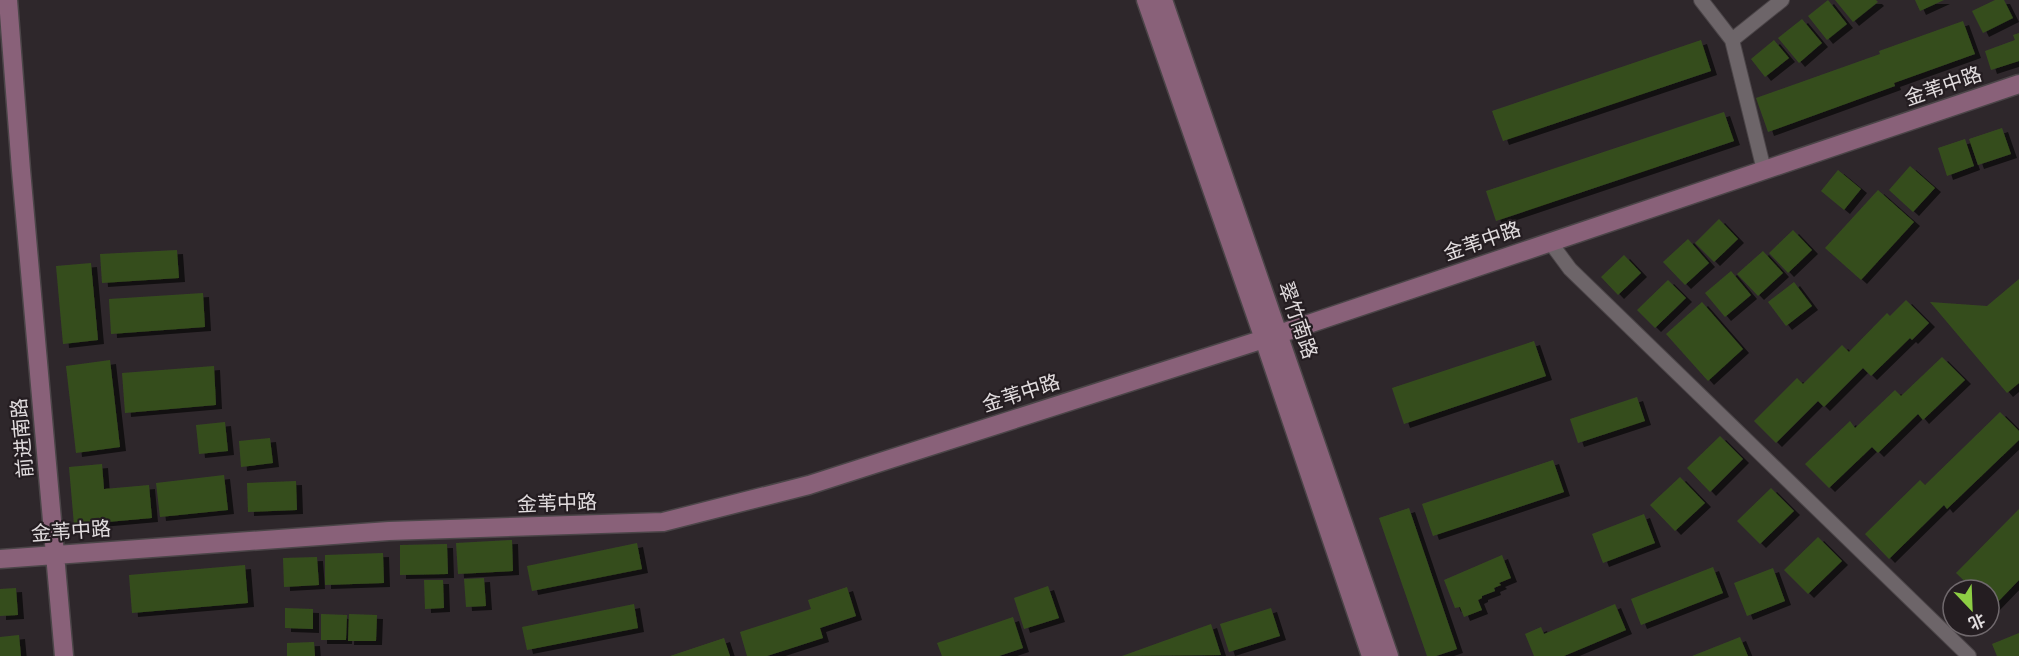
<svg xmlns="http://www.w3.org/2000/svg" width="2019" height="656" font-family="Ubuntu,'Noto Sans SC',sans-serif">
<defs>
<filter id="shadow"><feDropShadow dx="6" dy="4" stdDeviation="0" flood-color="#0009"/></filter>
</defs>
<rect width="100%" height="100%" fill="#2e272b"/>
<!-- building -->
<path fill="#364d1e" filter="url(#shadow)" d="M1828,0L1847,24L1827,40L1808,16Z
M1835,0H1876L1878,2L1853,22Z
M1915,0H1944L1920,11Z
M1995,0H2004L2013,18L1983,33L1972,11Z
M1802,19L1822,43L1799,63L1778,38Z
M1963,21L1975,54L1894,83L1895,86L1768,132L1756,98L1880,54L1879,51Z
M2019,33V61L1991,70L1985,51L2015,40L2013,35Z
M1701,40L1711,71L1503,141L1492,111Z
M1774,40L1789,58L1765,77L1751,59Z
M1724,112L1734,141L1496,221L1486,191Z
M2002,128L2011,154L1978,165L1969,139Z
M1965,139L1974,166L1947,176L1938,148Z
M1910,166L1935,188L1913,212L1889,190Z
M1838,170L1861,189L1844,210L1821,191Z
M1878,190L1914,222L1861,280L1825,248Z
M1719,219L1738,239L1714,262L1695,243Z
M1793,230L1812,250L1788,273L1769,253Z
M1688,239L1709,263L1685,285L1663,262Z
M177,250L179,278L102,283L100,254Z
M1763,251L1783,273L1758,296L1737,274Z
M1624,255L1641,273L1618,295L1601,277Z
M91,263L98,340L63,344L56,266Z
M1731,271L1751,295L1725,317L1705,293Z
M2019,279V383L2007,393L1930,302L1987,306Z
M1668,280L1686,298L1655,328L1637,310Z
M1794,282L1812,306L1786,326L1768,302Z
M203,293L205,327L111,334L109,299Z
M1906,300L1929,323L1912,340L1910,338L1871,376L1863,368L1824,407L1818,401L1776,443L1754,421L1797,378L1803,384L1842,345L1849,352L1887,313L1890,316Z
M1702,302L1743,349L1708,381L1666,334Z
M1534,341L1546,376L1404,424L1392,388Z
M1942,357L1965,380L1923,420L1918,414L1878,453L1872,447L1829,488L1805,464L1850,421L1855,428L1895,390L1901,396Z
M110,360L120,447L76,453L66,366Z
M214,366L216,405L125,413L122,373Z
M1637,397L1645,421L1578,443L1570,419Z
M2000,412L2019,431V440L1947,509L1944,505L1889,559L1865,534L1920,480L1925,485Z
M225,422L228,451L199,454L196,425Z
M1720,436L1743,459L1710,492L1687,468Z
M270,438L273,463L241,467L239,441Z
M1553,460L1564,492L1433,536L1422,504Z
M102,464L104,489L149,485L152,518L74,525L69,467Z
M224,475L228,510L160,517L156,483Z
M1680,477L1705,503L1675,531L1650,505Z
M296,481L297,510L248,512L247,483Z
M1771,488L1794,511L1760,544L1737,521Z
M1409,508L1457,649L1436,656H1427L1379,518Z
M2019,509V580L1992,608L1989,604V590H1974L1956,573Z
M1644,514L1655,543L1603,563L1592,534Z
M1818,537L1842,561L1808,594L1784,570Z
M512,540L513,571L458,574L456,543Z
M637,543L642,569L532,591L527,566Z
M447,544L448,574L400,575V545Z
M383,553L384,583L325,585V555Z
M1502,555L1511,578L1499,583L1501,585L1494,588L1495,591L1482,596V598L1478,600L1482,610L1464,617L1460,607L1455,608L1444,580Z
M317,557L319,585L284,587L283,558Z
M245,565L248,603L132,613L129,575Z
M1713,567L1723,593L1641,625L1631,599Z
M1773,568L1785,601L1747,616L1734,583Z
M484,578L486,606L466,607L464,579Z
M424,580H443L444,608L425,609Z
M1048,586L1059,618L1024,629L1014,598Z
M847,587L856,616L820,628L823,638L767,656H747L740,632L811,609L808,600Z
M16,588L18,615L0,616V589Z
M634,604L638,628L527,650L522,627Z
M1615,604L1626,630L1564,656H1534L1525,634L1541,627L1544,634Z
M285,608L313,609V629L285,628Z
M1271,608L1280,636L1229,652L1220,624Z
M321,614L347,615L346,640H321Z
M349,614L377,615L376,641H348Z
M1013,617L1023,648L999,656H942L937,643Z
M1211,624L1221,655L1122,656Z
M2019,633V656H1997L1992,644Z
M19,635L21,656H0V637Z
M1740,637L1748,656H1692Z
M724,638L730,656H670Z
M314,642L315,656H287V643Z"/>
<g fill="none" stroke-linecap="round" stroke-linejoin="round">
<defs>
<path id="street" d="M1701,0L1732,40L1764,170
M1732,40L1782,0
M1550,242L1570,269L1969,656"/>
<path id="secondary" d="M8,0L21,170L64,656
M1146,0L1264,339L1371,656
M1163,0L1389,656
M0,559L389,531L663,522L809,485L1264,339L2019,84"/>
</defs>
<!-- street casing -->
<use href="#street" stroke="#4b4548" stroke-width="16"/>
<!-- secondary casing -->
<use href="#secondary" stroke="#4b4548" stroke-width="21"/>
<!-- street -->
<use href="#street" stroke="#6d6569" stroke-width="14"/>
<!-- secondary -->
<use href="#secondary" stroke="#896179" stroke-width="18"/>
</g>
<g text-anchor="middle" stroke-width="4.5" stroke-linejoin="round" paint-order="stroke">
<!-- street labels -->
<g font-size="20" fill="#e1dcde" stroke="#241d21">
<text transform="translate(1943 86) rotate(-19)" y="7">金苇中路</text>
<text transform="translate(1482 241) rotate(-19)" y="7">金苇中路</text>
<text transform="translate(1298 320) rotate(71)" y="7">翠竹南路</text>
<text transform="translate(1021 393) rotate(-18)" y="7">金苇中路</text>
<text transform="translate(22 438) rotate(-95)" y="7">前进南路</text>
<text transform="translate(557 503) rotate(-2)" y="7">金苇中路</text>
<text transform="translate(71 531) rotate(-4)" y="7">金苇中路</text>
</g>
</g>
<!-- north arrow -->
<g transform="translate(1971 608) rotate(157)"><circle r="28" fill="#241d21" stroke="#70696d" stroke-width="1.5"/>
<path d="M0-4.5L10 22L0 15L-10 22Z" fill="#8dce44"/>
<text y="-9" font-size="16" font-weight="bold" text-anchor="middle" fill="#e1dcde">北</text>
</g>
</svg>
